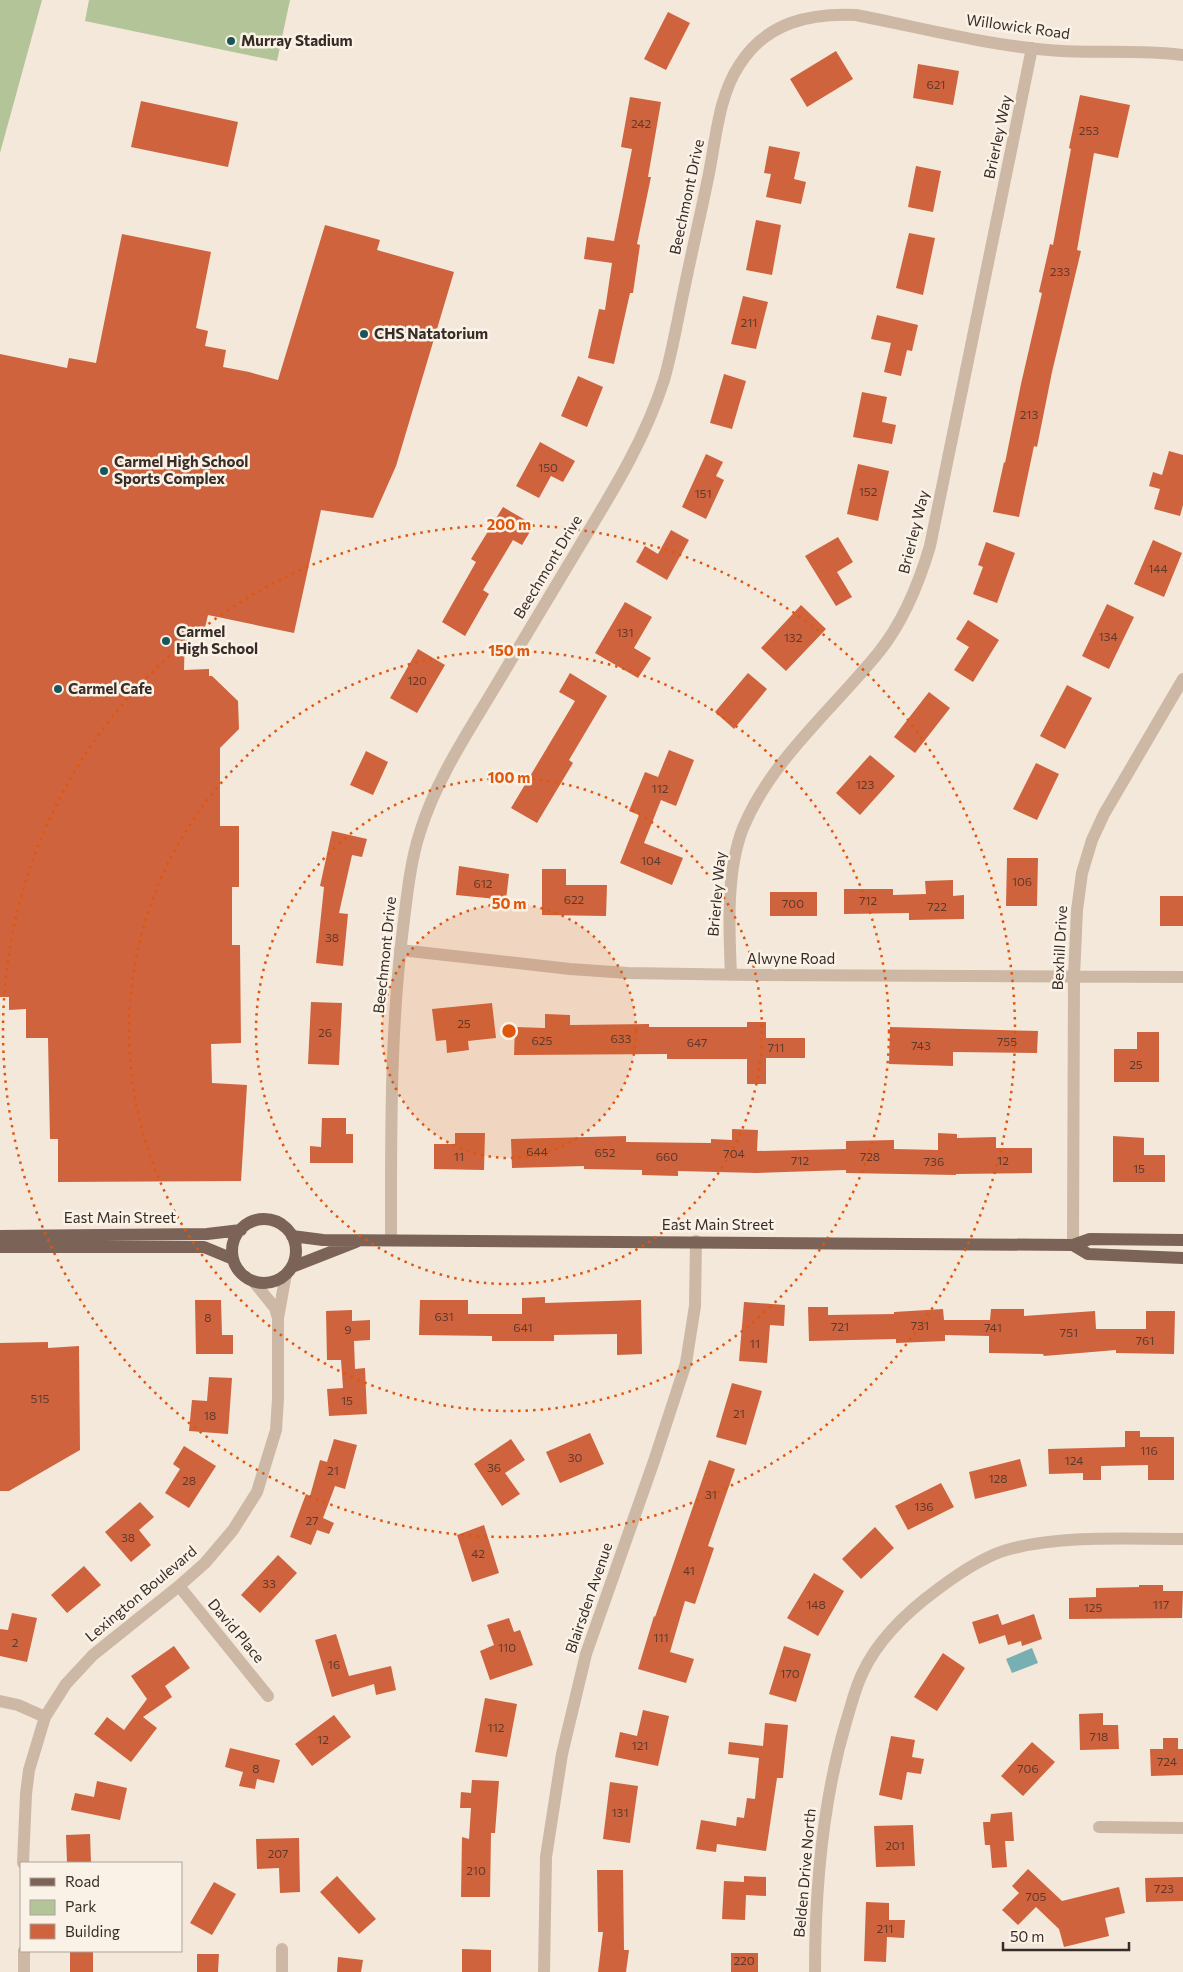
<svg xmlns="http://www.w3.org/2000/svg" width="1183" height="1972" font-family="Commissioner,sans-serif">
<rect width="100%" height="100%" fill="#f3e8da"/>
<!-- green -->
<path fill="#b4c499" d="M0,0H42L0,153Z
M89,0H290L277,61L85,21Z"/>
<!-- water -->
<path fill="#77afb3" d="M1032,1648L1038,1663L1012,1673L1006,1659Z"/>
<!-- building -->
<path fill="#cf633d" d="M668,12L690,23L666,70L644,59Z
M836,51L853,79L807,107L790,79Z
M918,64L959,71L953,105L913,98Z
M1080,95L1130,105L1118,158L1094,153L1077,250L1081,251L1052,372L1037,447L1034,446L1019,517L993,512L1004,462L1005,463L1021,384L1042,293L1039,292L1050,244L1053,245L1071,149L1069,148Z
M630,97L661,102L648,177H651L637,244L640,245L633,293H630L614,364L588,358L599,309L605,310L612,263L584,259L587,237L614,241L632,149L621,147Z
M141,101L238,122L228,167L131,147Z
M769,146L800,152L794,179L806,182L801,204L766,197L771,174L764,173Z
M916,166L941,171L933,212L908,207Z
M756,220L781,225L772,275L746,270Z
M325,225L380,240L377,250L454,272L396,466L373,518L321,510L294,633L208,615L203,636L185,632L184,670L209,669V676H212L238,701L239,729L220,748V826H239V887H232V945H240L241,1043L211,1044L212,1083L247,1085L241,1181L58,1182V1139H50L48,1038H26V1009L9,1010V997H0V354L67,368L69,358L96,363L122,234L211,252L196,328L208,331L205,346L226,350L223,367L249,372L278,380Z
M909,233L935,238L923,295L896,288Z
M743,296L768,302L756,349L731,344Z
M877,315L918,325L912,351L907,350L901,376L884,372L891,343L871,339Z
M724,374L746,381L732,429L710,423Z
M578,376L603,387L587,427L561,416Z
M862,392L887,397L882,422L896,425L892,444L853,437Z
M540,442L575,461L563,482L551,476L539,498L516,486Z
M1169,451L1183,455V505L1180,516L1154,509L1160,489L1149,486L1153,472L1162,475Z
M706,454L723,462L716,476L724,480L706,519L682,507Z
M858,464L889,471L878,521L847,514Z
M503,507L534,525L522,545L513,540L483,590L489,594L465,636L442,622L476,562L471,559Z
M671,530L689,540L667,580L636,562L645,546L658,554Z
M838,537L853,562L837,572L852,597L836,606L805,556Z
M1153,540L1182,553L1164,597L1134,584Z
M986,542L1015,553L997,603L973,594L983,567L978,565Z
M625,602L652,617L634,648L651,658L638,678L595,653Z
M1107,604L1134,617L1109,669L1082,656Z
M801,605L826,629L786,671L761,648Z
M968,620L999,640L973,682L954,670L969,647L956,639Z
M418,649L445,665L417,713L390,698Z
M570,673L607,696L569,760L573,763L537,823L511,808L575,701L559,692Z
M748,673L767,689L734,729L715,712Z
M1067,685L1092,698L1065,749L1040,736Z
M929,692L950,708L915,753L894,737Z
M669,750L694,760L676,806L661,800L644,843L683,858L672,885L620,863L639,815L629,811L645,772L658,777Z
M366,751L388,762L373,795L350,785Z
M870,755L895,776L860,815L836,793Z
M1036,763L1059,774L1037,820L1013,809Z
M332,831L367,839L362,857L352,855L339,913L348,914L343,966L316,963L324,887L320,886Z
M1007,858H1038L1037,906H1006Z
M459,866L509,874L506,900L456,895Z
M542,869H566V885H607L606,916L542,915Z
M953,880V896L964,895V919L909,920V913L844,914V889H893V895L926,894L925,881Z
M770,892H817V916H770Z
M1160,896H1183V926H1160Z
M311,1002L342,1003L339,1065L308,1064Z
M492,1003L496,1038L468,1041L469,1050L447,1053L446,1040L436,1041L432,1009Z
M545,1014L570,1015V1025L649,1024V1027H747V1022H766V1038H805V1058H766V1084H747V1059H667V1054L514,1055L515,1027L545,1028Z
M890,1027L1038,1031L1037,1053L953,1052V1066L889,1064Z
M1137,1032H1159V1082H1114V1049H1137Z
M322,1118H346V1134H353V1163H310V1146L321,1147Z
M732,1129L758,1130L757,1151L846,1149V1141L894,1140V1149L938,1150V1133L957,1134V1138L996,1137V1148H1032V1173L956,1174V1175L846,1173V1170L757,1173L678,1171V1176L642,1175V1170L584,1169V1166L512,1168L511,1139L626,1136V1142L711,1143V1139L732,1140Z
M455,1133H485L484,1170L434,1169V1144H455Z
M1113,1136L1144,1138V1155H1165V1182H1113Z
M545,1297V1303L641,1300L642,1354L617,1355V1334L554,1335V1341H492V1336L419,1335L420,1300H468V1314H522V1298Z
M195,1300H221L222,1335H233V1354H196Z
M744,1302L785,1305L784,1326L770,1325L767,1363L739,1361Z
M808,1307H828V1315L894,1314V1312L943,1309L944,1320H990L991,1309H1024V1316L1095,1311L1096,1329H1146V1311H1175L1174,1354L1116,1353V1350L1044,1356L1043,1354L989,1353V1336L945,1335V1341L896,1343V1339L809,1341Z
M352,1310V1321L370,1320V1340L354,1341L355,1369L365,1368L367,1414L329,1416L327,1389L343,1388L341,1360H327L326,1311Z
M48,1342V1348L79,1346L80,1450L9,1491H0V1343Z
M209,1377L232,1378L228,1434L189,1431L192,1400L207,1401Z
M732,1383L762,1391L746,1445L716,1437Z
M1125,1431H1140V1437H1174V1480H1148V1465L1101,1466V1480H1083V1473L1049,1474L1048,1449L1125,1447Z
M590,1433L604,1464L560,1483L546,1452Z
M334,1439L357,1445L345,1489L335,1486L323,1518L334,1523L329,1534L317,1530L311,1545L290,1537L306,1494L310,1496L320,1460L327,1462Z
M511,1439L525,1460L505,1473L520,1494L502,1506L474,1464Z
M184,1446L216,1466L189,1508L165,1493L180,1469L173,1464Z
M1020,1459L1027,1486L975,1499L969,1472Z
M709,1460L735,1469L708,1546L714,1548L695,1604L685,1601L670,1652L694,1659L686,1683L638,1669L654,1616L655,1617Z
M941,1483L954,1507L908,1530L895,1506Z
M140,1502L154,1517L139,1530L151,1545L131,1562L105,1532Z
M484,1525L499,1573L472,1582L457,1535Z
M875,1527L894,1548L861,1579L842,1559Z
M278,1555L297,1573L260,1613L241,1595Z
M84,1566L101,1585L67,1613L51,1595Z
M814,1573L844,1591L818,1636L787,1618Z
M1139,1585H1163V1591H1183L1182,1618L1069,1619V1598L1096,1597V1588L1139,1587Z
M12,1613L37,1618L27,1662L0,1656V1629L8,1630Z
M998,1614L1002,1625L1034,1614L1042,1639L1022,1646L1021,1641L1008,1645L1005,1635L979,1644L972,1622Z
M509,1618L514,1632L520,1630L533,1665L490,1680L480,1651L494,1645L487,1625Z
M336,1634L349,1676L391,1666L396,1690L376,1695L374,1684L332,1697L315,1640Z
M174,1646L190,1668L165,1686L172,1697L143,1717L157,1728L131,1762L94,1734L107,1717L124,1730L147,1699L131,1676Z
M784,1646L811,1654L796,1702L769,1694Z
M943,1653L965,1668L937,1711L914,1697Z
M485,1698L517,1704L507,1757L475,1752Z
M643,1710L669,1716L658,1766L615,1757L620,1732L637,1736Z
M1103,1713V1725H1118L1119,1749L1080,1750L1079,1714Z
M334,1715L351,1737L312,1766L295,1744Z
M765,1723L788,1725L783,1778H777L766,1851L717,1844L716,1852L696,1849L701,1820L736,1826L737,1817L744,1818L747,1798L755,1799L759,1758L728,1754L729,1742L763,1746Z
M891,1736L915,1740L912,1757L924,1759L921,1774L907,1772L902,1800L879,1795Z
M1163,1738H1178V1749H1183V1775L1151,1776L1150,1749H1163Z
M1032,1742L1055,1762L1023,1796L1001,1776Z
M230,1748L280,1760L274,1783L257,1779L255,1789L239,1786L243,1772L225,1767Z
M472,1780L499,1781L495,1833H491L490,1897H461L462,1837L469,1839L471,1808H460L461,1792L471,1793Z
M97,1781L127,1788L120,1820L71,1810L75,1793L94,1797Z
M610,1782L638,1786L630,1843L603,1839Z
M1012,1812L1014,1841H1005L1007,1867L992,1868L990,1845H985L983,1822H990L991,1814Z
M913,1825L915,1866L876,1867L874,1826Z
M90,1834L91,1863H67L66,1835Z
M299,1838L300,1892L280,1893L279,1868L257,1869L256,1839Z
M1028,1869L1062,1901L1119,1887L1125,1913L1105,1918L1109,1936L1064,1947L1059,1929L1036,1907L1018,1925L1002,1910L1019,1893L1012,1886Z
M597,1870H623L624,1950H629L626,1972H598L603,1932H598Z
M337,1876L376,1919L359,1934L320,1892Z
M744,1876L766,1877V1896L746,1895L745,1920L722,1919L724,1881L744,1882Z
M1183,1877V1901L1146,1902L1145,1878Z
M214,1882L236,1894L212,1935L190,1923Z
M866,1902L889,1903V1920H905L904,1938L887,1937L886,1962L864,1961Z
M462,1949L491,1950V1972H462Z
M70,1951H93V1972H70Z
M731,1953H758V1972H731Z
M197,1954H219L218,1972H197Z
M338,1957L363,1960L361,1972H337Z"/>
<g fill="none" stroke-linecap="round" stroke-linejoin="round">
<!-- minor -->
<path stroke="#ccb8a5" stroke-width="12" d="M400,950L570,969L628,973L753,975L1183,977
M731,975C729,929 726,871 743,828C771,760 834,708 879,652C904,621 919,583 930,546L1032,48
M391,1240C391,1136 390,1031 403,928C407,896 410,863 420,832C434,786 461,743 486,702C517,651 548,599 579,547C611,494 645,440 664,380C673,349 678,317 685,285C692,251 700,217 707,183C716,143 717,98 740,64C767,22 810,13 856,15C923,28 993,47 1062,51C1102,53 1143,50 1183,55
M1073,1245L1074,976L1077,910L1082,873L1092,840L1104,814L1183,679
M254,1282L275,1308L278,1318
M179,1586L268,1696
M0,1701L18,1705L45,1717
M1099,1827L1183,1828
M23,1863L26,1794L29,1770L45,1717L66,1684L93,1655L179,1586L205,1563L233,1530L257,1492L276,1430L278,1399V1318L286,1274
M282,1949V1972
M24,1951V1972
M544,1972L546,1857L562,1754L586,1654L654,1461L686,1363L695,1306L696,1241
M815,1972C815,1888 822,1803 846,1722C851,1706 855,1688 863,1672C879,1638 908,1611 938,1589C958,1574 986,1555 1010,1549C1063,1535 1129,1539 1183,1539"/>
<!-- major -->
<path stroke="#7b6457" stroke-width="12" d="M232 1251a32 32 0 1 1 64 0a32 32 0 1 1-64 0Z
M0,1236L207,1234L241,1230
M292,1236L323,1240L1073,1245L1090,1239L1183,1240
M1073,1245L1088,1254L1183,1258
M0,1247H204L233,1259
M292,1267L356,1242"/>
</g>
<!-- distance rings -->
<circle cx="509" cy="1031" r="127" fill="#df570d" fill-opacity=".12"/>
<g fill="none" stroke="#df570d" stroke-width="2.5" stroke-dasharray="2.5 5">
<circle cx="509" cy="1031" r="127"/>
<circle cx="509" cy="1031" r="253"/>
<circle cx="509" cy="1031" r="380"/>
<circle cx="509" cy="1031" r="506"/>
</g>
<!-- markers -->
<g fill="#19565c" stroke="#fbf2e7" stroke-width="2">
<circle cx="231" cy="41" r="5"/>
<circle cx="364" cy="334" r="5"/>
<circle cx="104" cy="471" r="5"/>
<circle cx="166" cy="641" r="5"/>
<circle cx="58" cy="689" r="5"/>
</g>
<g text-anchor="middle" stroke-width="5" stroke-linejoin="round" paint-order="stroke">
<!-- number labels -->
<g font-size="12" fill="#5e3a2c">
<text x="936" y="89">621</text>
<text x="641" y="128">242</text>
<text x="1089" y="135">253</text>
<text x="1060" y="276">233</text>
<text x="749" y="327">211</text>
<text x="1029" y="419">213</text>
<text x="548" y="472">150</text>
<text x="868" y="496">152</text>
<text x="703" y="498">151</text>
<text x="1158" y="573">144</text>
<text x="625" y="637">131</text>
<text x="1108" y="641">134</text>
<text x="793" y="642">132</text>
<text x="417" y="685">120</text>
<text x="865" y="789">123</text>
<text x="660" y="793">112</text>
<text x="651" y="865">104</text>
<text x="1022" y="886">106</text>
<text x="483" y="888">612</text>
<text x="574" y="904">622</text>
<text x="868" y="905">712</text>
<text x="793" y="908">700</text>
<text x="937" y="911">722</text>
<text x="332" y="942">38</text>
<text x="464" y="1028">25</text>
<text x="325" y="1037">26</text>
<text x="621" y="1043">633</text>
<text x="542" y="1045">625</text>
<text x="1007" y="1046">755</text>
<text x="697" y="1047">647</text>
<text x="921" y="1050">743</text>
<text x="776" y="1052">711</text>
<text x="1136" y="1069">25</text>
<text x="537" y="1156">644</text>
<text x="605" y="1157">652</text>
<text x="734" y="1158">704</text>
<text x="459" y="1161">11</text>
<text x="667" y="1161">660</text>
<text x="870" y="1161">728</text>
<text x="800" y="1165">712</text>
<text x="1003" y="1165">12</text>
<text x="934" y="1166">736</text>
<text x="1139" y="1173">15</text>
<text x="444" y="1321">631</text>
<text x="208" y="1322">8</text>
<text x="920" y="1330">731</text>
<text x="840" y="1331">721</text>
<text x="523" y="1332">641</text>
<text x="993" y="1332">741</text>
<text x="348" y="1334">9</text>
<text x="1069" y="1337">751</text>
<text x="1145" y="1345">761</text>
<text x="755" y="1348">11</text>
<text x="40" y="1403">515</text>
<text x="347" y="1405">15</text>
<text x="739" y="1418">21</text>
<text x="210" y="1420">18</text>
<text x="1149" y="1455">116</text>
<text x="575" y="1462">30</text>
<text x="1074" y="1465">124</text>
<text x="494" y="1472">36</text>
<text x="333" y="1475">21</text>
<text x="998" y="1483">128</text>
<text x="189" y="1485">28</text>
<text x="711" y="1499">31</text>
<text x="924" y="1511">136</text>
<text x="312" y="1525">27</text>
<text x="128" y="1542">38</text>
<text x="478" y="1558">42</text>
<text x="689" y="1575">41</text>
<text x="269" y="1588">33</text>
<text x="816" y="1609">148</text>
<text x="1161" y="1609">117</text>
<text x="1093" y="1612">125</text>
<text x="661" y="1642">111</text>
<text x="15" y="1647">2</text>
<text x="507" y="1652">110</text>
<text x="334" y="1669">16</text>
<text x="790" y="1678">170</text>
<text x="496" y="1732">112</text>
<text x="1099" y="1741">718</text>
<text x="323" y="1744">12</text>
<text x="640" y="1750">121</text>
<text x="1167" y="1766">724</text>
<text x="256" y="1773">8</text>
<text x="1028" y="1773">706</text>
<text x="620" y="1817">131</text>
<text x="895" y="1850">201</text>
<text x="278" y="1858">207</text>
<text x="476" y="1875">210</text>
<text x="1164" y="1893">723</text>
<text x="1036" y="1901">705</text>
<text x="885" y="1933">211</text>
<text x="744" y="1965">220</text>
</g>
<!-- street labels -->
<g font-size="15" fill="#382c27" stroke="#fbf2e7">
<text transform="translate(1018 27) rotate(8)" y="5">Willowick Road</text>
<text transform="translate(998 137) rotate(-78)" y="5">Brierley Way</text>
<text transform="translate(687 197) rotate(-78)" y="5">Beechmont Drive</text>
<text transform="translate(914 532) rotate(-76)" y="5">Brierley Way</text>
<text transform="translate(548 567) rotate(-59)" y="5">Beechmont Drive</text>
<text transform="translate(717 894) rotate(-85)" y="5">Brierley Way</text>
<text transform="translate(1060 948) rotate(-87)" y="5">Bexhill Drive</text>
<text transform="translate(385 955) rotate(-84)" y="5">Beechmont Drive</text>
<text x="791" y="964">Alwyne Road</text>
<text x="120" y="1223">East Main Street</text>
<text x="718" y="1230">East Main Street</text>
<text transform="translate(141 1594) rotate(-40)" y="5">Lexington Boulevard</text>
<text transform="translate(589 1598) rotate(-71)" y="5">Blairsden Avenue</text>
<text transform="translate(236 1631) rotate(50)" y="5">David Place</text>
<text transform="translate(805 1873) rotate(-85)" y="5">Belden Drive North</text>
</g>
<!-- poi labels -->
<g font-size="15" font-weight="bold" fill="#382c27" stroke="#fbf2e7" text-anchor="start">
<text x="241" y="46">Murray Stadium</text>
<text x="374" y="339">CHS Natatorium</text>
<text x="114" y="467">Carmel High School<tspan x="114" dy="17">Sports Complex</tspan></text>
<text x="176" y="637">Carmel<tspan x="176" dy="17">High School</tspan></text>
<text x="68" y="694">Carmel Cafe</text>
</g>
</g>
<circle cx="509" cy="1031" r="8" fill="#df570d" stroke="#fbf2e7" stroke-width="2.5"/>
<g font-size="15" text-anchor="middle" font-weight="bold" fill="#df570d" stroke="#fbf2e7" stroke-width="5" stroke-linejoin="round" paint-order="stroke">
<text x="509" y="530">200 m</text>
<text x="509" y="656">150 m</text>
<text x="509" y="783">100 m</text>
<text x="509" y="909">50 m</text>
</g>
<!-- legend -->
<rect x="20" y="1862" width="162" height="90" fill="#fbf2e7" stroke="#ada39a"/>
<rect x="30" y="1878" width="25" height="8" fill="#7b6457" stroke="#ada39a"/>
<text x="65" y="1887" font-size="15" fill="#382c27">Road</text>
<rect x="30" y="1900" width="25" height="15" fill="#b4c499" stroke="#ada39a"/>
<text x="65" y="1912" font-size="15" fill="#382c27">Park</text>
<rect x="30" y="1924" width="25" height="15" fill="#cf633d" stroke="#ada39a"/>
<text x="65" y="1937" font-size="15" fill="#382c27">Building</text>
<!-- scale -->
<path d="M1003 1942v8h126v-8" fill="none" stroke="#382c27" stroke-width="2.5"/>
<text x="1010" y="1942" font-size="15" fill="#382c27" stroke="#fbf2e7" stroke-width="4" paint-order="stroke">50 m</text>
</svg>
